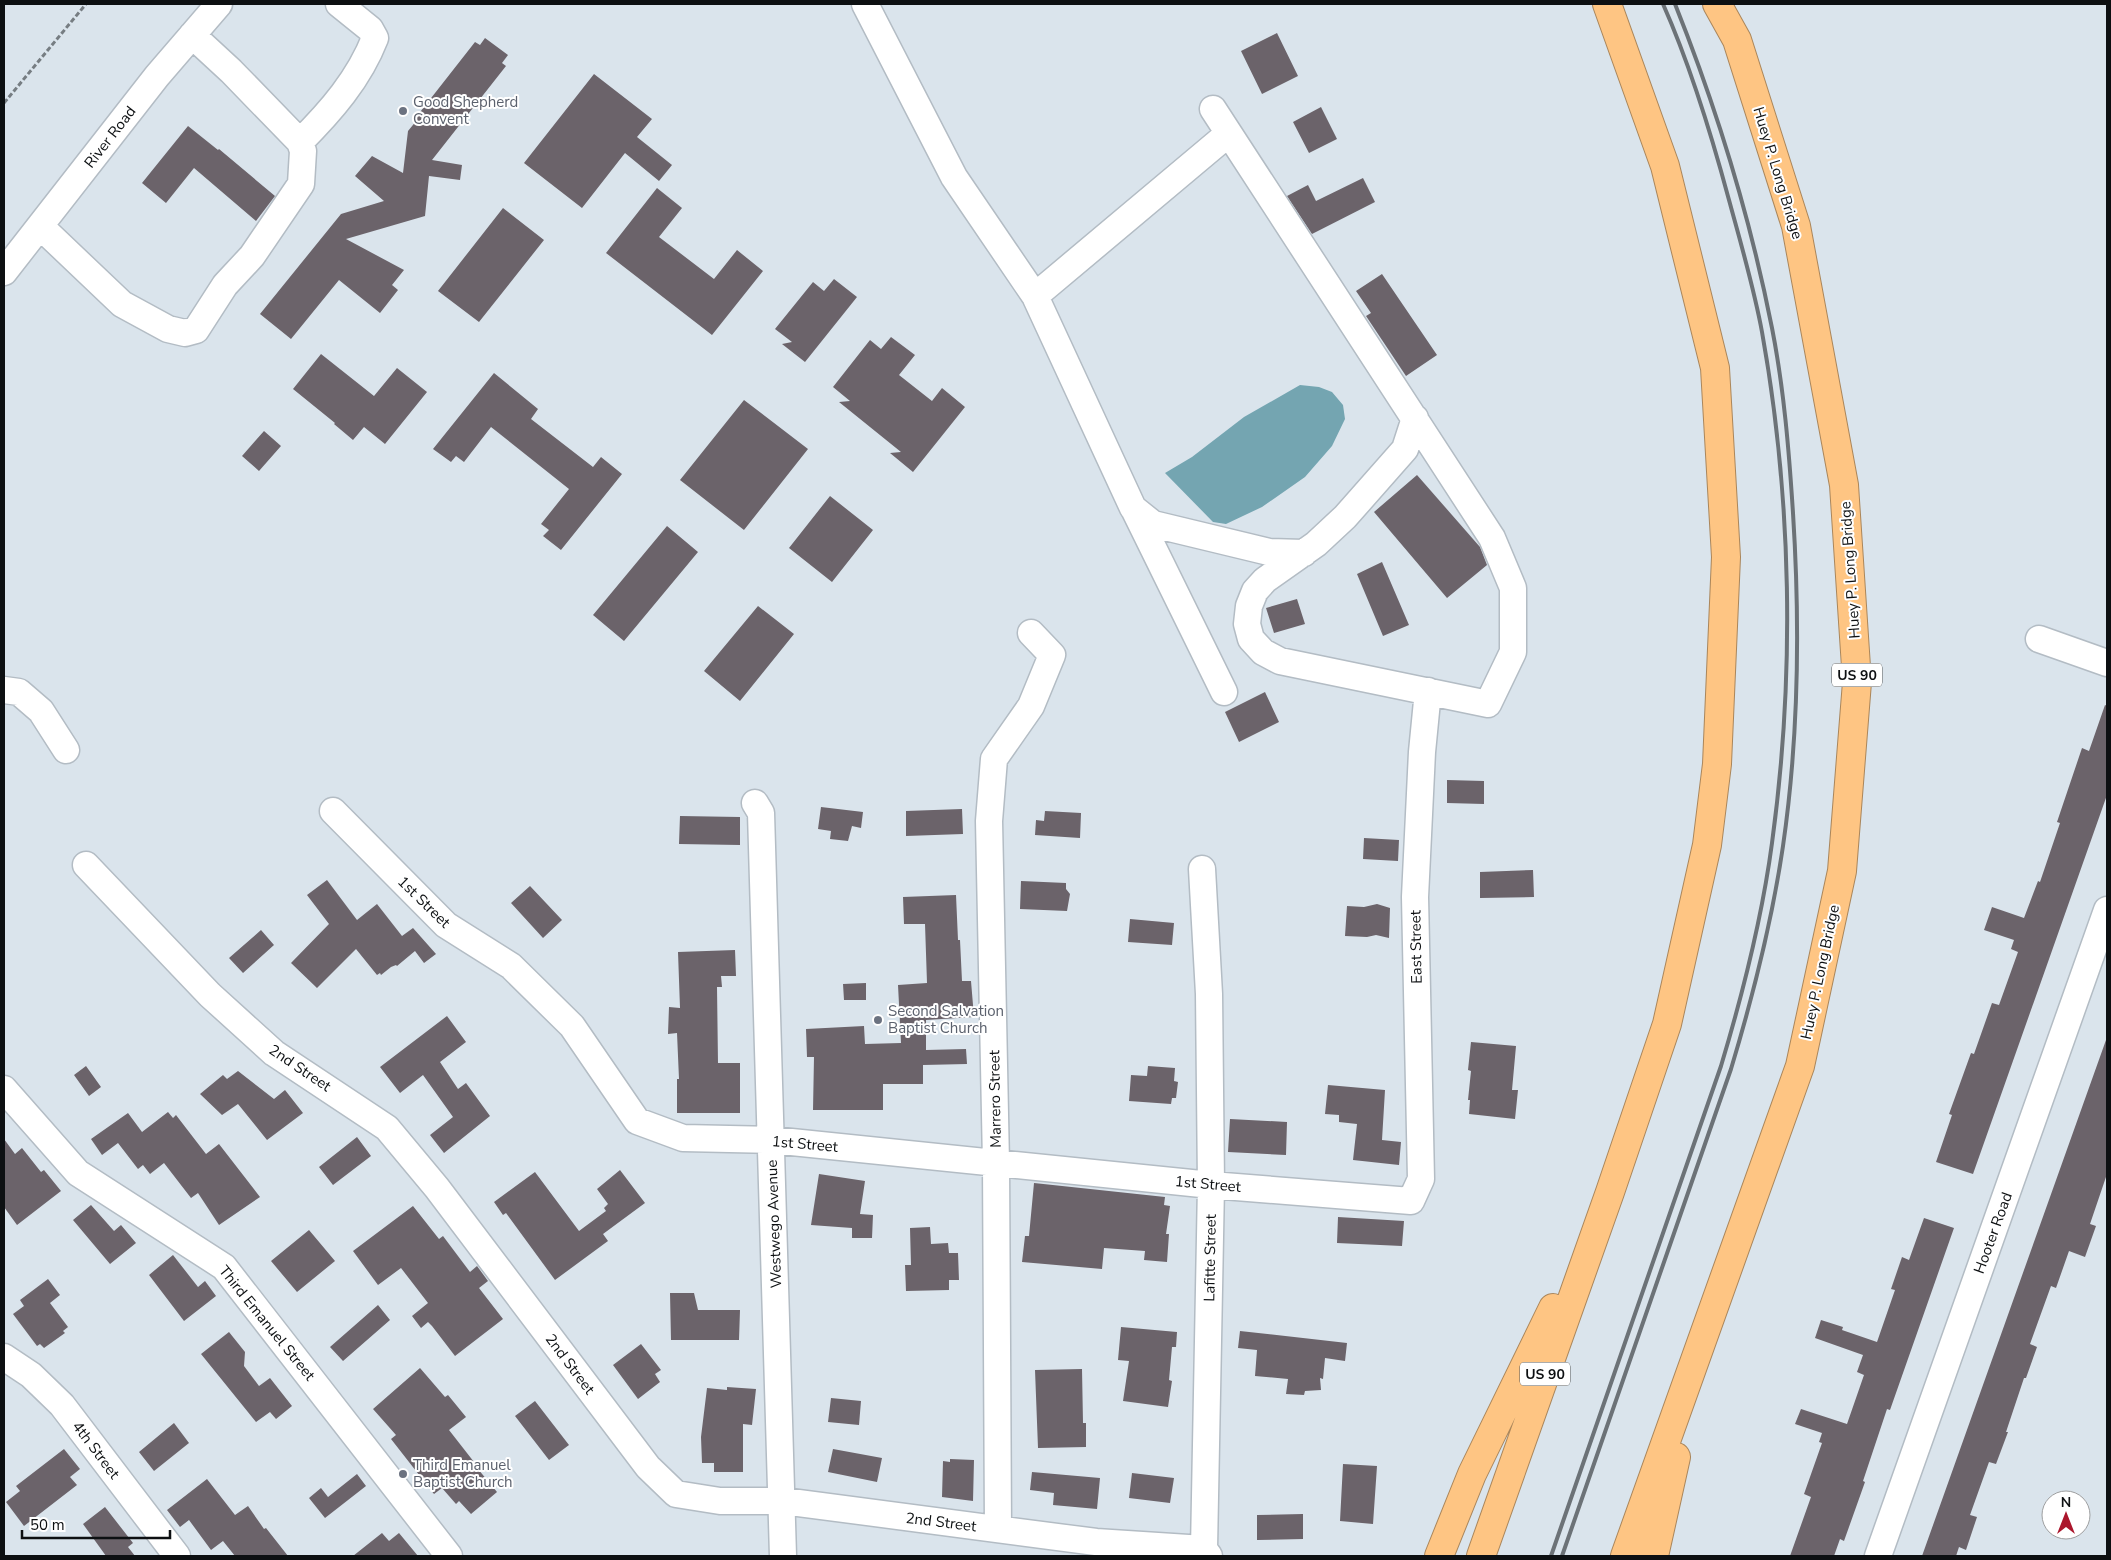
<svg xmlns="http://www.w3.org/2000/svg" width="2111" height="1560" font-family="'Nunito Sans',sans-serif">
<rect width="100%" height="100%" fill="#dae4ec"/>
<!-- water -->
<path fill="#74a5b1" d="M1300,385L1319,387L1332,392L1343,405L1345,419L1332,446L1305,477L1262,507L1226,524L1213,522L1165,473L1192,457L1244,417Z"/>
<!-- building -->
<path fill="#6b636a" d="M1277,33L1298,76L1262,94L1241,51Z
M485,38L508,55L502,63L506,66L432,160L462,165L460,180L429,176L425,216L346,239L404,270L392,285L398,290L380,313L339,280L291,339L260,314L341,214L384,201L355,176L372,156L403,173L408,131L417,120V116L475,42L480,45Z
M594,74L652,119L637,137L672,165L659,181L625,153L582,208L524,163Z
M1321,107L1337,139L1309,153L1293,122Z
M188,126L218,150L219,149L275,196L256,221L194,168L166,203L142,183Z
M1363,178L1375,202L1312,234L1287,196L1308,185L1316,201Z
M657,188L682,208L659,237L714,279L737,250L763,271L712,335L606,253Z
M503,208L544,240L479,322L438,291Z
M1382,274L1437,355L1406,376L1366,316L1371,313L1356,291Z
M834,279L857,297L805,362L782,344L792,342L775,329L813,282L824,291Z
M891,337L915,355L899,375L932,401L942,388L965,407L913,472L890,453L901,452L839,402L850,401L833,387L870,340L881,349Z
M321,354L374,396L397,368L427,392L385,444L364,427L353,440L334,424L335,423L293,389Z
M494,373L538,409L531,419L593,467L601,457L622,474L561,550L543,536L549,530L541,524L569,489L491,427L464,462L456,456L451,462L433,449Z
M744,400L808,449L744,530L680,480Z
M264,431L281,446L259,471L242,456Z
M1417,475L1480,547L1487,565L1447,598L1374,512Z
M830,496L873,530L832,582L789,548Z
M667,526L698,552L624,641L593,615Z
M1382,562L1409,625L1383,636L1357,574Z
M1297,599L1305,624L1274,633L1266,608Z
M758,606L794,634L740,701L704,671Z
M1265,692L1279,722L1239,742L1225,712Z
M2105,705L2107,706V795L1973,1174L1936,1162L1952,1115L1949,1114L1971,1053L1974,1054L1992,1003L1999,1005L2018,952L2011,949L2014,940L1984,930L1992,907L2024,918L2038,881L2040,882L2060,823L2057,822L2082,748L2089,751Z
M1447,780L1484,781V804L1447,803Z
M821,807L863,812L861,828L852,826L848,841L830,839L831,831L818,829Z
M962,809L963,834L906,836V811Z
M1045,811L1081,813L1080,838L1035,835L1036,820L1044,821Z
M680,816L740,817V845L679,844Z
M1364,838L1399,840L1398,861L1363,859Z
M1533,870L1534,897L1480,898V872Z
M327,880L357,920L377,904L402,936L413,928L436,954L424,963L415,951L397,966L396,965L391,967L381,975L380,973L377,975L356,949L317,988L291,963L329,924L307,895Z
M1021,881L1066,883V889L1070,894L1067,911L1020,909Z
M530,886L562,920L543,938L511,903Z
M956,895L958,940H960L962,981H971L974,1017L926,1020V1050L966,1049L967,1064L923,1065V1084H883V1110H813L814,1057H807L806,1029L864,1026L865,1044L901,1043L898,985L927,983L925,924H904L903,897Z
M1377,904L1390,908L1389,938L1376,935L1367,937L1345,936L1347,906L1364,907Z
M1130,919L1174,923L1172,945L1128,942Z
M261,930L274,945L243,973L229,958Z
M735,950L736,976H721L722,987H717L718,1063H740V1113H677V1079H679L677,1033L668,1034L669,1007L680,1008L678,952Z
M866,983V1000H844L843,984Z
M447,1016L466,1042L440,1062L458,1089L466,1083L490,1116L444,1153L430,1135L453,1117L423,1075L400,1093L380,1067Z
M2106,1040H2107V1174L2090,1224L2096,1226L2085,1257L2069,1251L2056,1288L2051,1286L2030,1344L2037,1347L2026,1378H2024L2006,1432H2008L1996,1464L1989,1462L1970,1515L1977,1517L1966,1550L1959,1547L1956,1556H1922Z
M1471,1042L1516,1046L1512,1090H1518L1515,1119L1469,1114L1470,1100H1468L1471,1071L1468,1070Z
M86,1066L101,1087L89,1096L74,1075Z
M1148,1066L1175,1068L1174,1081L1178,1082L1176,1098H1172L1171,1104L1129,1101L1131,1075L1147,1076Z
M238,1071L274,1099L285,1090L303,1113L267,1140L238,1104L222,1115L200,1094L223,1075L227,1079Z
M1328,1085L1385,1090L1382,1140L1401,1142L1399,1165L1353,1160L1357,1124L1339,1122V1115L1325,1114Z
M168,1112L173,1118L176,1115L206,1154L219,1144L260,1197L219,1225L198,1193L191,1198L164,1163L150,1174L143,1165L138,1169L118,1143L102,1155L91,1139L128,1113L142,1132Z
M1230,1119L1287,1122L1286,1155L1228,1152Z
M357,1137L371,1156L333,1185L319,1167Z
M4,1139L15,1154L22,1148L41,1172L44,1170L61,1191L17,1225L4,1207Z
M620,1170L645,1203L603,1234L608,1241L555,1280L506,1213L503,1215L494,1202L535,1172L579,1231L606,1211L604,1208L608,1204L597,1189Z
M819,1174L865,1181L860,1214L873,1215L872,1238H852V1228L811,1225Z
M1034,1183L1165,1197L1164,1205L1170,1206L1166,1234H1169L1167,1262L1144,1260L1145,1251L1104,1248L1102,1269L1022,1262L1025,1236H1029Z
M91,1205L114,1231L121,1225L136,1243L110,1264L73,1220Z
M413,1206L439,1239L443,1236L470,1272L477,1266L488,1281L479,1288L503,1319L455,1356L432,1326L428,1322L421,1328L412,1316L428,1303L401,1268L378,1285L353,1251Z
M1338,1217L1404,1221L1402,1246L1337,1243Z
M1924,1218L1954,1228L1890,1410L1887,1409L1863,1481L1865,1482L1844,1541L1840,1539L1834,1556H1790L1811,1497L1804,1494L1822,1443L1819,1442L1822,1433L1795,1424L1801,1409L1847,1424L1864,1375L1857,1372L1863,1355L1815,1338L1821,1320L1843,1327L1842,1330L1877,1342L1895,1290L1891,1289L1902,1257L1909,1260Z
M930,1227L931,1244L948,1243L949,1253H958L959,1280H949V1290L906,1291L905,1265H911L910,1228Z
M309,1230L335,1261L297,1292L271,1261Z
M173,1255L198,1287L205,1281L216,1296L184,1321L149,1275Z
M48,1279L60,1295L50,1303L68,1327L63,1331L65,1333L44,1348L40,1344L37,1346L13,1314L24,1306L20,1300Z
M670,1293H694L698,1310H740L739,1340H671Z
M378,1305L390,1320L343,1361L330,1347Z
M1121,1327L1177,1332L1176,1347H1172L1169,1380L1172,1381L1168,1407L1123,1401L1129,1361L1118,1360Z
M1240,1331L1347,1343L1345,1361L1325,1358L1323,1379L1320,1378L1321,1390L1305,1391L1304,1395L1286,1394L1288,1379L1255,1376L1257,1350L1238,1348Z
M229,1332L245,1352L244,1366L259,1386L270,1378L292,1406L276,1419L270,1412L256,1422L201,1354Z
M641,1344L661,1370L655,1374L660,1382L638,1399L613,1365Z
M420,1368L445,1397L448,1395L466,1417L449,1430L474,1462L473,1463L497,1492L471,1514L459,1501L456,1504L442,1488L434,1494L391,1439L396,1435L373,1409Z
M1082,1369L1083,1423H1086V1447L1038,1448L1035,1370Z
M727,1387L756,1389L752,1425L743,1424V1472H714V1463H702L701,1437L707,1388L727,1390Z
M831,1398L861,1401L859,1425L828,1422Z
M535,1401L569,1445L549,1460L515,1416Z
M174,1423L189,1443L154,1471L139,1452Z
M64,1449L80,1469L70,1477L77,1485L24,1526L6,1502L20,1491L16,1486Z
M833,1449L882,1458L877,1482L828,1472Z
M950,1459L974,1460L973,1501L942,1497L943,1461L950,1462Z
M1343,1464L1377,1466L1373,1524L1340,1521Z
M1032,1472L1100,1478L1097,1509L1053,1505L1054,1493L1030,1490Z
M1132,1473L1174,1478L1170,1503L1129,1498Z
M357,1474L366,1486L325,1518L309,1498L321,1488L328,1497Z
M207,1479L235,1515L248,1506L264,1529L266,1528L288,1556H235L223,1541L211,1550L189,1520L180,1527L167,1510Z
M105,1507L133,1543L128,1547L135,1556H106L83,1524Z
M1303,1514V1539L1257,1540V1515Z
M382,1533L389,1541L399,1533L418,1556H353Z"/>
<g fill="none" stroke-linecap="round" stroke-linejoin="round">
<defs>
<path id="minor" d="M865,4L954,177L1035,296L1228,134
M1213,109L1492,538L1513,588V652L1488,704L1280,661L1263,652L1251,639L1247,624L1249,606L1255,591L1265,580L1316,544L1345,517L1405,449L1415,418
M300,142C331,111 359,79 375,38L370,29L339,4
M40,226L122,304L168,329L185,333L196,330L225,285L252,256L301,184L303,151L300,142L231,71L192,35
M4,272L157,76L219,4
M1035,296L1133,508L1153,524L1269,552L1304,553
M1135,511L1224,692
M2039,639L2107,663
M4,690L19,692L41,711L66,750
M755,803L761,813L783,1556
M333,811L446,925L511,966L572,1026L637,1121L683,1138L772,1140L1211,1185L1411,1201L1421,1179L1415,897L1422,752L1428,691
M86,865L210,995L274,1053L387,1128L437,1188L648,1467L676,1494L720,1501H783L1096,1542L1204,1549
M1202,869L1209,994L1211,1185L1204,1549L1209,1556
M4,1089L78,1173L224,1267L449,1556
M4,1357L31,1375L62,1405L177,1556
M998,1529L996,1163L989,821L994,759L1031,706L1052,655L1031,633
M1878,1556L2107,910"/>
<path id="highway" d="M1439,1556L1472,1474L1553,1308
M1481,1556L1610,1192L1667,1024L1707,845L1717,764L1726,557L1715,368L1665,166L1607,4
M1625,1556L1800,1066L1842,871L1857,682L1844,485L1796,226L1737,40L1717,4
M1654,1556L1676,1457"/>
</defs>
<!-- minor casing -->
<use href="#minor" stroke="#b3bcc4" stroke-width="29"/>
<!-- highway casing -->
<use href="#highway" stroke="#aa865b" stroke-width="30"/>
<!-- path -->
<path stroke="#767d82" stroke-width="3" stroke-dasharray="5 2.5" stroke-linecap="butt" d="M4,103L86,4"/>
<!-- minor -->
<use href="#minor" stroke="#fff" stroke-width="26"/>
<!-- highway -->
<use href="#highway" stroke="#fec583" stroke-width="28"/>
<!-- rail -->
<path stroke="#6c7277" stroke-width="4" d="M1551,1556L1721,1066C1743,993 1762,918 1772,843C1795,675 1792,499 1762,332C1754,288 1741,244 1729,200C1711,133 1691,67 1663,4
M1562,1556L1731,1069C1753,996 1772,921 1783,846C1799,736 1800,623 1793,513C1789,451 1784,389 1772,328C1750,217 1717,109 1675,4"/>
</g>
<!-- markers -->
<g fill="#6b7280" stroke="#fff" stroke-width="2">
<circle cx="403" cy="111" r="5"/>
<circle cx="878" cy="1020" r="5"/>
<circle cx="403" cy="1474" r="5"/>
</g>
<g text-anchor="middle" stroke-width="4" stroke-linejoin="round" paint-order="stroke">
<!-- shield labels -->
<g fill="#fff" stroke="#565859" stroke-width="1">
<rect x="1832" y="663.5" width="50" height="23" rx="4"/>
<rect x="1520" y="1362.5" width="50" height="23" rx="4"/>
</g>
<g font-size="14" font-weight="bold" fill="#0d1012">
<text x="1857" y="680">US 90</text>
<text x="1545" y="1379">US 90</text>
</g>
<!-- worship labels -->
<g font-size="15" fill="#5b616d" stroke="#fff" text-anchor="start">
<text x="413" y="107">Good Shepherd<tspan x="413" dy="17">Convent</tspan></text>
<text x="888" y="1016">Second Salvation<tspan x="888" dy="17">Baptist Church</tspan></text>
<text x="413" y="1470">Third Emanuel<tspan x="413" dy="17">Baptist Church</tspan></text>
</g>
<!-- street labels -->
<g font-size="15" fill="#0d1012" stroke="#fff">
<text transform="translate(110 137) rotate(-52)" y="5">River Road</text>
<text transform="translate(1778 173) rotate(73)" y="5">Huey P. Long Bridge</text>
<text transform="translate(1850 570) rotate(-94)" y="5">Huey P. Long Bridge</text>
<text transform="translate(424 902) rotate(44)" y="5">1st Street</text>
<text transform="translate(1416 947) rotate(-91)" y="5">East Street</text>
<text transform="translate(1820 972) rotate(-78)" y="5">Huey P. Long Bridge</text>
<text transform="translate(300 1068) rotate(34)" y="5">2nd Street</text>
<text transform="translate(995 1099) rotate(-91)" y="5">Marrero Street</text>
<text transform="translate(805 1144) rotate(5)" y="5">1st Street</text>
<text transform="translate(1208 1184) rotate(5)" y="5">1st Street</text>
<text transform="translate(774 1224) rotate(-92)" y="5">Westwego Avenue</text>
<text transform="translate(1993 1233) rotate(-70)" y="5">Hooter Road</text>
<text transform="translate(1210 1258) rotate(-89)" y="5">Lafitte Street</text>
<text transform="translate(267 1323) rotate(51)" y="5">Third Emanuel Street</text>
<text transform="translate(570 1364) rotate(53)" y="5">2nd Street</text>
<text transform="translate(96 1450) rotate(53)" y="5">4th Street</text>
<text transform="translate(941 1522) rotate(7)" y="5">2nd Street</text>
</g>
</g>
<!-- border -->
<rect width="2111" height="1560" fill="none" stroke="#0d1012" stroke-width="10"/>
<!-- north arrow -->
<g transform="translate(2066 1515)"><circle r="24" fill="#ffffff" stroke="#9e9fa0"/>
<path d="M0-4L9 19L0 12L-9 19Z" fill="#ab162c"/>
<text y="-8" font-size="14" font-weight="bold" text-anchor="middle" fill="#0d1012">N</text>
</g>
<!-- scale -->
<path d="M22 1530v8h148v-8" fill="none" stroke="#0d1012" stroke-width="2.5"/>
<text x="30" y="1530" font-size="15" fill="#0d1012" stroke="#ffffff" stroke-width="4" paint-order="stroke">50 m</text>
</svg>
